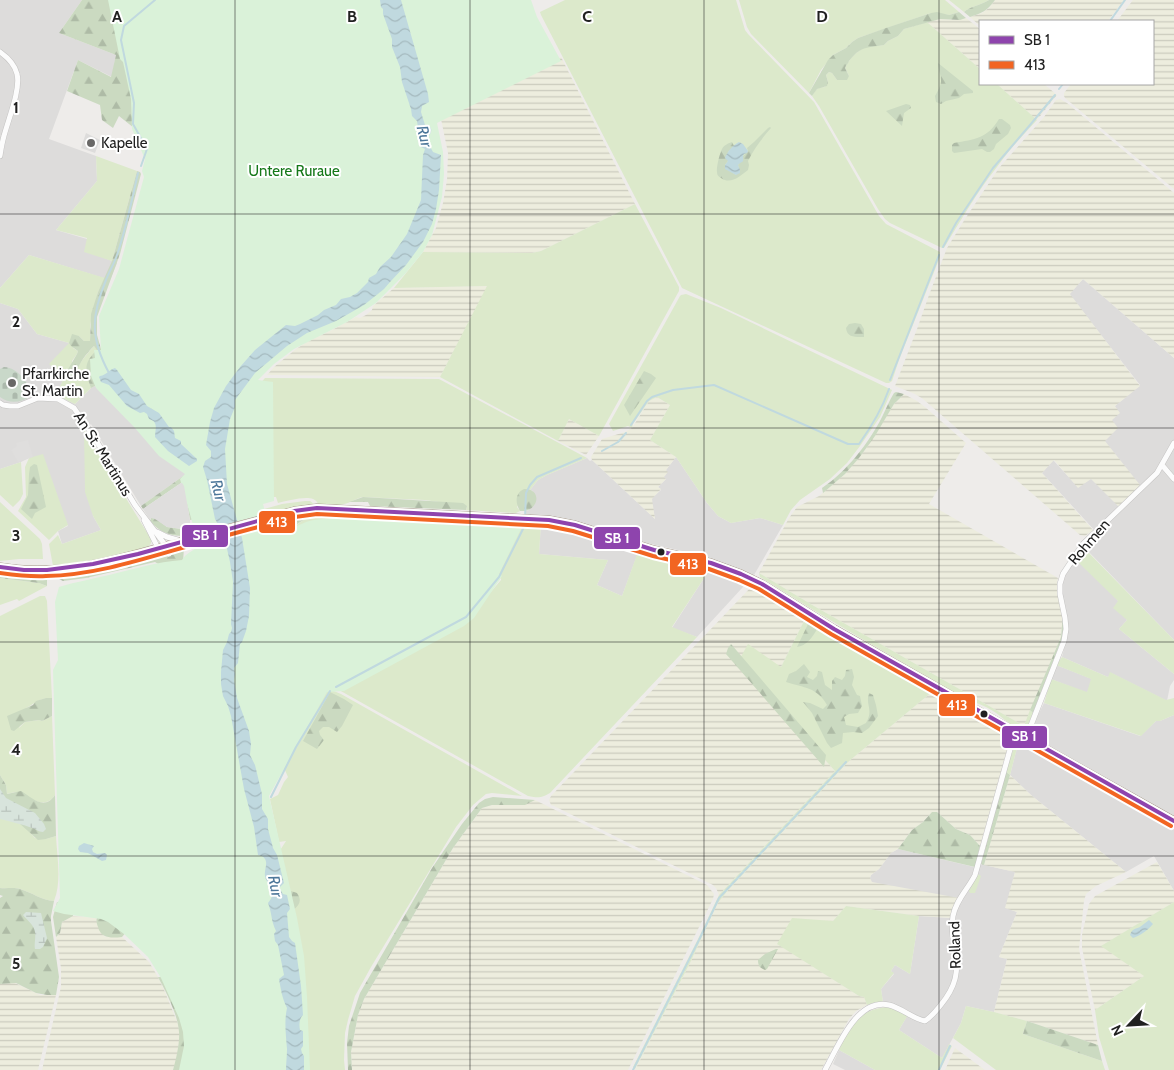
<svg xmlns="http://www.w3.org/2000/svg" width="1174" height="1070" font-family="Cabin,sans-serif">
<defs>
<pattern id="farmland-rules" width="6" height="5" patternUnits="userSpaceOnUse" patternTransform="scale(1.25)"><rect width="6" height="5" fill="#ededde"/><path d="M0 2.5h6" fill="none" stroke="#cbcbbe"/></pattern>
<pattern id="forest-firs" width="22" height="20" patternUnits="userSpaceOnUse" patternTransform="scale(1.25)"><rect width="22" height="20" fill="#cbdac1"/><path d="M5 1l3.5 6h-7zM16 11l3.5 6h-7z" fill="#aebba6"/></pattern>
<pattern id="wetland-marsh" width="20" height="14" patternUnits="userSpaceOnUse" patternTransform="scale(1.25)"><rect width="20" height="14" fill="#d8e4dc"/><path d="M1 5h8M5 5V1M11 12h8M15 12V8" fill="none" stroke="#b9c3bc"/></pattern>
<pattern id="cemetery-stones" width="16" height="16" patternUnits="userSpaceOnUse" patternTransform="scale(1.25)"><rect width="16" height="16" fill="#c9d8c9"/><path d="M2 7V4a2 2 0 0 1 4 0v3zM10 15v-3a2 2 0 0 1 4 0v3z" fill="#acb9ac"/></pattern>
<pattern id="water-waves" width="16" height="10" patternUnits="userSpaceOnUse" patternTransform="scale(1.25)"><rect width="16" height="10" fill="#c0d9df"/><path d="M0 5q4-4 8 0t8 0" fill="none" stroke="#a5babf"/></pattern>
</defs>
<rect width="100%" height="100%" fill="#eeecea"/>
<!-- residential -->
<path fill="#dddcdb" d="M0,0H82L59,33L116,55L112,77L78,60L49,139L96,156L97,181L56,230L87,239L102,257L117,263L110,280L29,255L0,288Z
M86,133L100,140L95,153L81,148Z
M1083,279L1174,358V640L1087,550L1118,601L1127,620L1119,629L1174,674V680L1170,686L1167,701L1111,673L1108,677L1062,657L1068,633L1067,616L1063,600L1062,582L1075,556L1097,533L1042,473L1053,460L1078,487L1091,478L1105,441L1112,420L1115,406L1140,385L1069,294Z
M0,303L18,309L37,334L69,343L64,378L57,394L75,404L91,388L99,384L186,474L141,506L91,424L84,430L93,516L101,530L62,544L58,531L68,526L29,458L21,462L0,469Z
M676,457L707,503L718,516L731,523L760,518L783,525L754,575L697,637L672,628L715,561L687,552L642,542L622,596L597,585L608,560L539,554L541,523L536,522L537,515L526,514V511L529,510L533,491L530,490L538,480L547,475L587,458L590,461L592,460L655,519L651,499L661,490L658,487L666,479L663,477L666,470Z
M1056,665L1092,679L1087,693L1051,679Z
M1044,703L1140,736L1156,721H1160L1174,715V891L1154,856L1126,872L1031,795L1010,775L1017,748L1024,743Z
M898,849L974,867L976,863L1015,872L1006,908L1017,912L999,957L1007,959L994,1012L966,1006L961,1023L942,1058L899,1030L910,1011L894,1004L883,1002L881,989L894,974L891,971L895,965L910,974L919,916L951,918L871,882L870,878L871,875L879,869L891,853Z
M839,1050L875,1070H845L833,1064Z"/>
<!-- farmland -->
<path fill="url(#farmland-rules)" d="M995,0H1124L1108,21H980V26L970,17L982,13L989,8Z
M1133,0H1172L1174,1V189L1065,98L1064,96V93L1071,84H1153V21H1117Z
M966,18L980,29V69L927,22L940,19L960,20Z
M561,57L635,204L541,251L532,253L423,252L436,228L443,203L447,180L448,153L441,119Z
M997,84H1044L1057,95L1037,120Z
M1060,99L1067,103L1174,193V358L1083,279L1070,294L1140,386L1115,406L1120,413L1112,420L1118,428L1105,441L1140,485L1119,507L1091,479L1078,488L1054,460L1042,473L1093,530L1085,536L1080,535L923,399L915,394L895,386L917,329L929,295L947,248L965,219L999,168L1044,117L1056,100Z
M488,286L440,377L267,375L274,367L296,349L307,342L332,330L356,317L360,318L366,315L372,310L373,306L394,288Z
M904,394L917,401L925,407L966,443L929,504L1058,578L1057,582V592L1063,614L1061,637L1024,726L814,606L759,573L789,518L797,507L819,496L845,474L865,450L894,404Z
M657,397L670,405L650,440L676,457L666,470L668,472L664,477L666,479L658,487L661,489L652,499L655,519L592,460L591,457L602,439L625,432L632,428L649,401Z
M569,419L599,436L586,455L558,441Z
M753,585L806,617L781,667L782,711L835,771L719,895L716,888L713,885L554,806L551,805L549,800L551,796Z
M933,691L1011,736L980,846L970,835L956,829L937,812L930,814L923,822L912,830L898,849L891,853L879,869L871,875L870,878L872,882L959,898L951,918L919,916L846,906L833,921L778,944L859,996L864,997L867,1005L856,1011L849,1019L821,1070H635L690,963L717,904L729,889L848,762Z
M1010,775L1031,795L1126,872L1096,886L1086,894L1084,901L1079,949L1098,1045L1027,1021L994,1012L1007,959L999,957L1017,912L1005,908L1015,872L984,865Z
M535,800L707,885L714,894L713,899L628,1070H352L351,1052L358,1015L364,999L453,848L482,808L492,805L525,804Z
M1157,862L1174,891V902L1102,946L1144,976L1095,1010L1082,948V935L1089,904L1095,896Z
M73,916L96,918L98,926L104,936L108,937H122L149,962L158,977L165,992L178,1024L180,1034L177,1060L173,1070H42L61,987V968L56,937L60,933L62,922Z
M11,983H15L40,995H56L38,1070H0V984Z
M955,1048L985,1070H945Z"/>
<!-- grass -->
<path fill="#dce9cb" d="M565,0H736L745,30L748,34L814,102L879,216L886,224L940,252V257L899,360L892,381L889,383H886L682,288L541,15L540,12L542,11Z
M739,0H945L959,12L949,15L931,13L858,38L852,42L846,48L833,55L821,70L809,93L751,34L747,27Z
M949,0H989C981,5 969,7 964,12Z
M927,22L980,69V84H997L1037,120C1023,135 1009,150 997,167C977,192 961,220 944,248H942L890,223L885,219L878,209L819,106L812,96C816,90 817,87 825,87L828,82L826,75L829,72L832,73L837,80L849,76L845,68C849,59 856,52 865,47L884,45L888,41L898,36L904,29Z
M96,156L137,171L112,261L84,252L87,238L56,230L97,181Z
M635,204L679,287V291L599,436L569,419L558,441L440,377L487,286L394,288L423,252L532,253L541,251Z
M29,255L105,278L98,292L90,325V342L84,341L79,336L73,348L78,351L77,354L72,361V379C76,367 85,356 94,346L98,350C85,368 84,366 91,388L75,404L56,395L64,378L49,364L69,343L37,334L18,309L0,303V288Z
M686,294L721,308L892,390L880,417L860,446L847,463L830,479L800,500L791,510L783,525L760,518L731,523L718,516L707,503L676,457L650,440L670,405L657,397L649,401L633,424L632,428L628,426L613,431L609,424L680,296L681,295Z
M265,378L439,379L587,458L547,475L538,480L530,490L528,489L517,507L520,511L516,513L466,510L467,506L425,500L363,497C356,498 350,503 344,504C336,506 327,504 319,505C317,502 316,500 313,499C305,496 286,501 278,503L276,497H271L258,386Z
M84,430L151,539V543L149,546L110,558L76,564L53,566L49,544L58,535L62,544L101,530L93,516L85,492Z
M43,454L68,525L58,531L49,540L18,511L26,497L25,467L29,458Z
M21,462L23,494L20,500L13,507L0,495V469Z
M305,501H310L314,504L296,507L264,515L257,511L282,504Z
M0,502L40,539L42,544L43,559H19L0,561Z
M340,516L346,518L381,521H392L397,519L410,520L429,521L435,522H449L459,524L485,523L505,526H520L527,527L536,522L541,523L539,554L608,560L597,585L622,596L639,549L712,566L672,627L697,637L550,793C541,798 539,798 528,796L339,690L467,620L501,580V578L467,619L250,663L270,534L295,526L305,519L311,517Z
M1086,550L1174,640V674L1119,629L1127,620L1113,608L1118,601L1078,562Z
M759,573L814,606L1024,726L1030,710L1033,713L1028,725L1024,729C1012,729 1003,717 993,711C985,706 977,703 968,700C898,660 828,620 760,577Z
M0,578L39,583L47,586L19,601L17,599L0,605Z
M40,596H45L47,601L52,698C39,698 36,703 26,708L19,728L25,722L39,720L42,721L52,716L55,795C48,805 40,804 30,798C25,795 29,796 23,794C17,792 13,792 7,794L6,785L0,775V616Z
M806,617L933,691L848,762L729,889L717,904L690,963L635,1069L633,1067L699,937L719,895L835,771L738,662L748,644L781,667Z
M1062,657L1108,677L1110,672L1166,700L1174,698V715L1160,721H1156L1141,736L1044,703L1051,679L1087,692L1091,679L1056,665Z
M322,686L341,694L522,796L492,793L486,794L473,805L456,827L371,967L355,996L348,1020L345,1033L344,1060L345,1070H304L277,855L286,841L279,842L270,799L278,795L284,782L288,777L284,768Z
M1020,742L1029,747L1027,749L1017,748L1010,775L1006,772L1015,744Z
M0,806L10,816L25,827L35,838L46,839L56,836C57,857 62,881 54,901C43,901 31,892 20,889C13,887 7,889 0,888Z
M978,874L981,876L975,893H970L969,891Z
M1174,902V1070H1109L1099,1037L1095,1010L1144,976L1101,946Z
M846,906L919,916L910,974L895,965L891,971L894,973L881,989L883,1002H877L867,1005L864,997L859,996L777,944L792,918L833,921Z
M966,1006L994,1012L1027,1021L1023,1034L1102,1061L1105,1070H996L953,1038L961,1023Z
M888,1007L909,1013L899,1030L942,1058L949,1044L952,1046L940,1070H875L839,1050C849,1026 859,1009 888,1007Z"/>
<!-- forest -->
<path fill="url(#forest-firs)" d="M82,0H198L134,128L119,116L113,128L102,120L100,105L67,91L78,60L111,77L116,55L59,33Z
M989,0H995C987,11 982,13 970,17L964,12C969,7 981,5 989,0Z
M937,12L949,15L959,12L966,18L960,20L940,19L904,29L898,36L888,41L884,45C866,48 861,46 849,61C848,64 846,65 845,68L849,76L847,80H837L832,73L829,72L826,75L828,82L827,86L817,89L812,96L809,93L828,60L833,55L846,48L852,42L858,38L886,28L931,13Z
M938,63L973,91V93L964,94L959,98L946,101L941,104L936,102L935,96C945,79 940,80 938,63Z
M906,104L910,105L911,108L904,113L902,126L886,111Z
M999,119H1002L1010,125L1011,128L1008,134L996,144L994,149L990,152H987L982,149L954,153L952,151V145L954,143C975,139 987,139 999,119Z
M770,127L771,128C762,138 754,149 748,161L749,165L748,170C740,176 731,185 721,178C718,176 717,175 717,172C716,168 720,152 722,149C724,145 729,143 732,142L734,146L728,152V161L725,165L730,171L736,175L739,168L738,165L743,156L748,151L747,148L754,142L768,128Z
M137,171L140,172L141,174L120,254L97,317V335L101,349L110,348L174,427L199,518L190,520L184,486L181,483L143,509L141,506L186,474L99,384L91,388C85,370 83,363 97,350L94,346C90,350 86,354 83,359C78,366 75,377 69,381L66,378L67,371L77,354L78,351L71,346L69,343L72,334L79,336L84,341H90L91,314L98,292L112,261Z
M855,323L861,324L864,329V337C856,337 847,338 846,328L849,324Z
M644,371L651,374L656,378L630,416L624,405Z
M896,392L904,394L894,404L875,436L859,458L845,474L823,493L822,488C846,472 869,443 882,417C886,409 889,401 894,393Z
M34,464L37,465L46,507L35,513L32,519L21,509L28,495L29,474L30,467Z
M524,489C543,488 539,513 520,511C515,503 515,493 524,489Z
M363,497L463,503L467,506L466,510L370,506L368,502H349Z
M317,514L536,522V524L533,526L527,527L520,526H505L485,523L474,526L449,522H435L428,521L410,520L397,519L392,521L346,518L340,516L311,517L305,519L291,528L270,534L266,531L285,525L295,517Z
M151,518H155L167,527L182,529L181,536C167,535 159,531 150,521Z
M184,547L183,563L160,565L155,562L86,578L63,581L55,577L101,571L167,554L168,557L171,556V553Z
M0,574L31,578H47V586L39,583L0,578Z
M1063,614V636L1033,713L1030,710L1061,637Z
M809,622L817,629C813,637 806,646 797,647Z
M731,644L826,755L824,767L726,654L728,648Z
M804,664L810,672L807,677L813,680L817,676L818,671L822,672L825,685L832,690V681L835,677L842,680L845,676L846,670L852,669L854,677L852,685L857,695L860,696L862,706L858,713L849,714L844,717L846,725L858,727L866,723C874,709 865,705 869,693L873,695L876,705L878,716L869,728L862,733L853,732L843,733L842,743L831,748L827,743L812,713L803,702L810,703L823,709L827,705C817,687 804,688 786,682L789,674L796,671Z
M330,692L344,699L353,705L342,726L337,732L329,727H323L319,731L320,735L324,740L317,749L303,741Z
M46,698H52V716L42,721L39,720L25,722L14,731L11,730L7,716L33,705L36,701Z
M1006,772L1010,775L984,865L981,864Z
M0,775L6,785L7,794L21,791C33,798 44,811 55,795L56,836L46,839L38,840L0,806Z
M493,797L535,800L525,805H492L482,808L453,848L364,999L358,1015L351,1052L352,1070H348L347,1043L349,1026L360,993L432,868L462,824L479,803L485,799Z
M932,812H937L956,829L970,835L980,846L975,867L898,849L912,830L923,822Z
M0,888C7,889 13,887 20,889C31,892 43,901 54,901L51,916V921L59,977L56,995H47L36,993L16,983L0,984V898L3,896L0,895Z
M291,891L297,893C302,900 300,905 293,910Z
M57,902L73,910V916L62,922L60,933L56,937L53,917Z
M98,914L127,931L122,937C112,938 101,939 98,927C96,922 96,919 98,914Z
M776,949H778L767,969L765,970C760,968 758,966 758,960L765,954Z
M158,977H167L186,1014L184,1070H173C176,1060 180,1042 179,1032C178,1015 166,992 158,977Z
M1027,1021L1098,1045L1102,1061L1023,1034Z"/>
<!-- wetland -->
<path fill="url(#wetland-marsh)" d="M0,789L6,798L35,813L44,824L46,829L43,832C38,832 37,829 32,828C22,824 11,822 0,819Z
M26,912L41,913L47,938L43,947L40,949H35C34,944 36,937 35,932C34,925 27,920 23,915Z"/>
<!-- cemetery -->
<path fill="url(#cemetery-stones)" d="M4,367C19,368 26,382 33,393L32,396C21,402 11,405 0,397V369Z"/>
<!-- park -->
<path fill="#daf2d9" d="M108,0H531L537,17L561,61L437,123L443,152L444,174L442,197L432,235L423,252L405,274L376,303L347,322L294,349L274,364L258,380L273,382L274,501L263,504L271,535C283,534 294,527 306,522C315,519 325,519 335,518L521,529L499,574L502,576L474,618L464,626L344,691L327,692L269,796L297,918L304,956L307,997L310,1070H179L184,1046L183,1032L179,1018L161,978L148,957L124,934L108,922L101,919L64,914L53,911L60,898L53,670L58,660L55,602L59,587C75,582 92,579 109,575C133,569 157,562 182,560C187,552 192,552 199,546L180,479L185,474L159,456L135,428L96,388L91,376L90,359L95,358L94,350H101L99,316L119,269L144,177L142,171L145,159L132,129L131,99L123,62L120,59Z"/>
<!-- parking -->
<path fill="#dfdedd" d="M28,440L33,457L18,462L11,450L17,446L16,443Z
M181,483H182L184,486L190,520V528L182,529L167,527L155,519L151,518L150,520L143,509Z"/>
<!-- water -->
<path fill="url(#water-waves)" d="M380,0H401L428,94L429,102L422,106L421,112L425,125L429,126C434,130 430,135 426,139L433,152L441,155L439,190L436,209L432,224L423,242L406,265L390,282L384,289L364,305L336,321L307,333L287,346L255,373L235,400V407L230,419L225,449L227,484L242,538L250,588L249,616L246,631L242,642L240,644L238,663L234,668L235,674L234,680L237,698L249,731L251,744L250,755L255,765L262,794V809L268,819V829L272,844L273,848L277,855L284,883L280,887V889L283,894L287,895L290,909L287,913L289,937L292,941L295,943L301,986L303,1015C299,1019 299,1025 300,1030L303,1031V1046L301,1049L302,1053L304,1056V1070H286C286,1063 287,1056 287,1049C286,1036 284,1021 287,1008C282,998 281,990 279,979L284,975L278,945L275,941L274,934L276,931C271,921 272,913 268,903C270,900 272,898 272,895C273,887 266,883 265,876C264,870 268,864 265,859C263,856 262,856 258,855L254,827L244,789L231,716L228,706L223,696L221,684V672L223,650L227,642L229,634L231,632L232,628L231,624L233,582L230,562L225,540L219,526L215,519L207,480L203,467L205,461L211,457V451L206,445L210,422L214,408L226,386L240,367L255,350L286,325L295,326L300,324L318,315L324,310L336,305L341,299L350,297L357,293L368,282L369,278L376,274L380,267L391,257L407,234L421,200L423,155L425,149L421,147L417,121L412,116L411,109L402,82L400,67L392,47V39L383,14V9L381,7Z
M739,142L743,144L748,151L747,153L744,154L743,156C744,164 742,160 738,165L740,170V173L736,175L725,169V165L728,161L725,158C727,152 733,145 739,142Z
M115,368L117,370L131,390L139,394L147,406L159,413L169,427H171L174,431L175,438L181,441V444L197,459V461L189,466L168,451L155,437C155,429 159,422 149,419L147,414L144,412L140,413L127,406L109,385L101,382L99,377L100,376C107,375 108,370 115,368Z
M84,843L94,846L92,849L93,852L97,854L105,853L107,855L106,860L102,861L88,853L80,852L78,849L79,846Z
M1149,920L1153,924C1148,930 1140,936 1133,938L1130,935C1132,929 1135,929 1140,927C1143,925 1146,922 1149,920Z"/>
<!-- pier -->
<path fill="#dddcdc" d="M264,514L266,524L194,544L191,534Z"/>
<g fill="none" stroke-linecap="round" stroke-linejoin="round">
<!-- stream -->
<path stroke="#c0d9df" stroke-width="2" d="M1110,21L1125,0
M1059,89L1063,84
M141,166L147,149L133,124L134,103L121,40L124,26L155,0
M943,247L956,223L993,168L1030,125L1055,95
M109,373C90,338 91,316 106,280C109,272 114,264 117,255C126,229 132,200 138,173
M890,380L939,255
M631,425L647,401L652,397L673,390L714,385L848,444H859C872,426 882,409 889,389
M602,451L618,442L626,433
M525,518L526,493L530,485L537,477L581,458
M336,687L466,617L499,577L523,529L524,522
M271,797L296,747L330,691
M633,1070L699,940L719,898L846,762
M939,1070L950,1046"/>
<defs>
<path id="street" d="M0,52C7,57 15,65 17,74C21,89 8,120 4,136C2,143 1,149 0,156
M0,403L3,405L10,406H18L38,398L58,399L74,408L94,437L135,505L166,546
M1162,465L1174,479
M144,520L158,548
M157,532L167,537L181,541
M1026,738L1064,641L1066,629L1065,618L1060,594V584L1063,574L1083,544L1157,473L1174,443
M825,1070C838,1047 856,998 889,1005C902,1008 913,1019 925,1021C934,1015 940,1006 946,998C968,966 948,948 953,916C956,900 968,889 975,875L1011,746L1016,733"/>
<path id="primary" d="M0,567C63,578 124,558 183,541C220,530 257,521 294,511L317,508L549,520L575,525L654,550L711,563L741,574L762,584L834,629L1026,738L1174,821"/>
</defs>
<!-- street casing -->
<use href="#street" stroke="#c4c3c2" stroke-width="6"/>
<!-- primary casing -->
<use href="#primary" stroke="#a39888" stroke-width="9"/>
<!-- street -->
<use href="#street" stroke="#fcfcfc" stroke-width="5"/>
<!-- primary -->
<use href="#primary" stroke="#f1ece7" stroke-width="8"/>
<defs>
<path id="bus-1" d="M0,567L24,570H47L93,564L138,554L294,511L317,508L549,520L575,525L654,550L711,563L741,574L762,584L834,629L1174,821"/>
<path id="bus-2" d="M0,573C15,575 30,577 46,576C98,575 149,557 199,543C231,534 263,526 295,517L317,514L548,526L573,531L653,556L709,569L739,580L759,589L831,634L1171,826"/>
</defs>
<!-- bus-1 casing -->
<use href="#bus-1" stroke="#fff" stroke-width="8"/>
<!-- bus-2 casing -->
<use href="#bus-2" stroke="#fff" stroke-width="8"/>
<!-- bus-1 -->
<use href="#bus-1" stroke="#8e44ad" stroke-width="4"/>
<!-- bus-2 -->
<use href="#bus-2" stroke="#f26522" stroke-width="4"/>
</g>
<!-- grid -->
<path fill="none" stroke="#212121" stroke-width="1" stroke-opacity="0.55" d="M235,0V1070M470,0V1070M704,0V1070M939,0V1070M0,214H1174M0,428H1174M0,642H1174M0,856H1174"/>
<!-- markers -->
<g fill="#696867" stroke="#fff" stroke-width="2">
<circle cx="91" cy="143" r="5"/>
<circle cx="12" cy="383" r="5"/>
</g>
<g fill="#212121" stroke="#fff" stroke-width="2">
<circle cx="661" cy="552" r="4.5"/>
<circle cx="984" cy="714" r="4.5"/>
</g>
<g text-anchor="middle" stroke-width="4" stroke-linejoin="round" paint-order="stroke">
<!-- poi labels -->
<g font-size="15" fill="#212121" stroke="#fff" text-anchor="start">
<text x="101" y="148">Kapelle</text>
<text x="22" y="379">Pfarrkirche<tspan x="22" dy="17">St. Martin</tspan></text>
</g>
<!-- park labels -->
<g font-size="15" fill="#157819" stroke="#fff">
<text x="294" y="176">Untere Ruraue</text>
</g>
<!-- street labels -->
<g font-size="15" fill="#212121" stroke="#fff">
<text transform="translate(103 454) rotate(58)" y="5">An St. Martinus</text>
<text transform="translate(1089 542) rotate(-49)" y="5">Rohmen</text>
<text transform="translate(955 945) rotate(-92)" y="5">Rolland</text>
</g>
<!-- water labels -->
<g font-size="16" font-style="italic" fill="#4d779a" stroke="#fff">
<text transform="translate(425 136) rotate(76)" y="6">Rur</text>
<text transform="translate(219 490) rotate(76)" y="6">Rur</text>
<text transform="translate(276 886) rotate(79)" y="6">Rur</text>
</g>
</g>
<g font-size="16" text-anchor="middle" font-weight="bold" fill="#212121" stroke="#fff" stroke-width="4" stroke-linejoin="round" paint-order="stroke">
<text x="117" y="22">A</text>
<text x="352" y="22">B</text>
<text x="587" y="22">C</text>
<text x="822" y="22">D</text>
<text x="16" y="113">1</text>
<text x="16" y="327">2</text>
<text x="16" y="541">3</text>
<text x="16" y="755">4</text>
<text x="16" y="969">5</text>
</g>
<g stroke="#fff" stroke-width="2">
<rect x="258" y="510" width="38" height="24" rx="5" fill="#f26522"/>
<rect x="181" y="524" width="48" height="24" rx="5" fill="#8e44ad"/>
<rect x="593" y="526" width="48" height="24" rx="5" fill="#8e44ad"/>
<rect x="669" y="552" width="38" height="24" rx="5" fill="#f26522"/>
<rect x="938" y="693" width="38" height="24" rx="5" fill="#f26522"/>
<rect x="1001" y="725" width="47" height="24" rx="5" fill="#8e44ad"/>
</g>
<g font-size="14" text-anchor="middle" font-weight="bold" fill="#fff">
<text x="277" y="527">413</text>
<text x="205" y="540">SB 1</text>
<text x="617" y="543">SB 1</text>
<text x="688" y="569">413</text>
<text x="957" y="710">413</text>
<text x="1024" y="741">SB 1</text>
</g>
<!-- legend -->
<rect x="979" y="20" width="175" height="65" fill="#ffffff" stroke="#a6a6a6"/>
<rect x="989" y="36" width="25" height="8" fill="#8e44ad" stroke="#a6a6a6"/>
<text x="1024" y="45" font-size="15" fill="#212121">SB 1</text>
<rect x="989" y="61" width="25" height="8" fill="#f26522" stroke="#a6a6a6"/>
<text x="1024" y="70" font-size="15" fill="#212121">413</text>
<!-- north arrow -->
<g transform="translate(1129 1025) rotate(245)" stroke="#ffffff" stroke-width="4" paint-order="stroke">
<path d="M0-4L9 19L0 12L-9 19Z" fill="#212121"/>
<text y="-8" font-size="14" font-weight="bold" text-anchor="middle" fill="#212121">N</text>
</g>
</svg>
